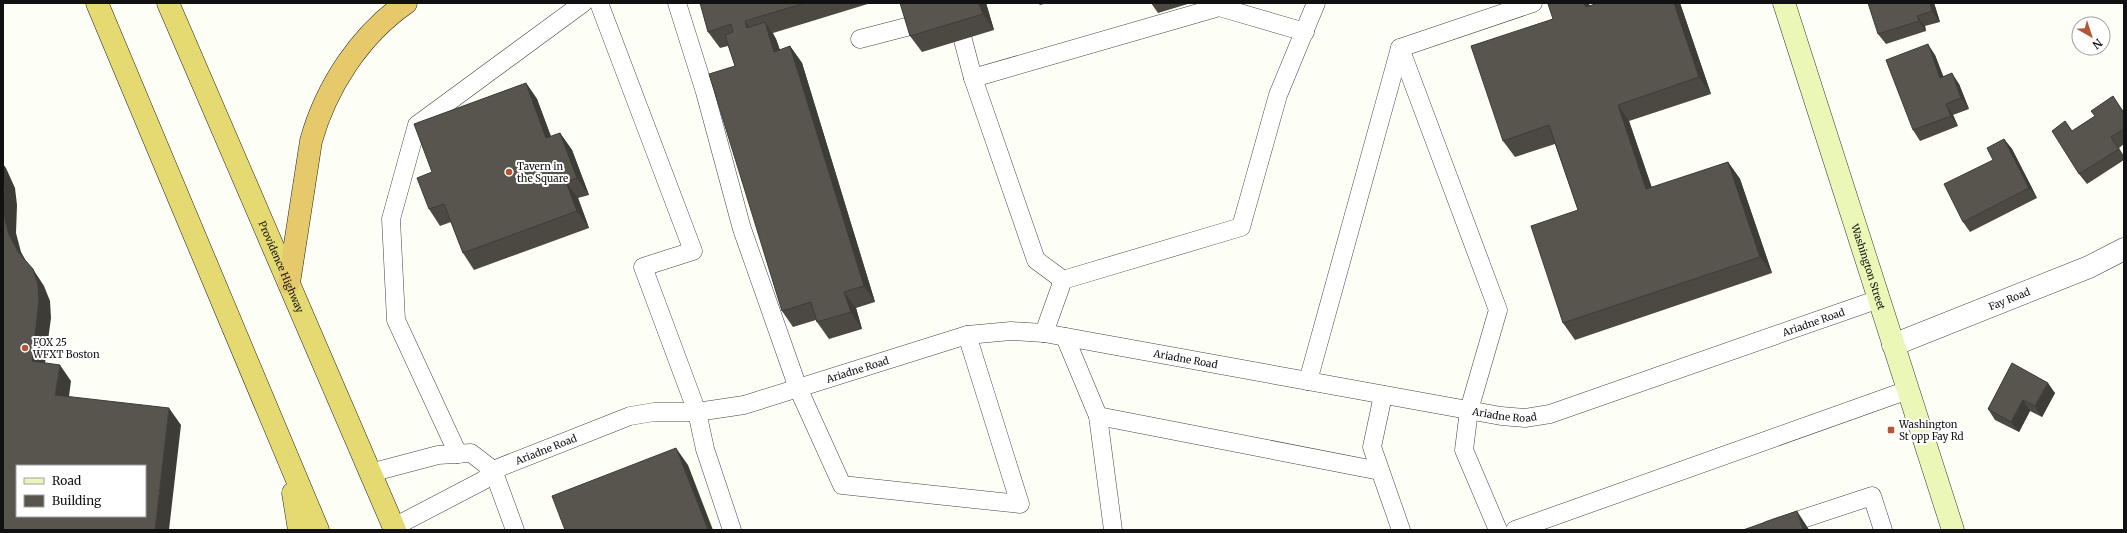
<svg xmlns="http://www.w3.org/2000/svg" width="2127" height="533" font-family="Merriweather,serif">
<rect width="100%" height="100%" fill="#fdfef5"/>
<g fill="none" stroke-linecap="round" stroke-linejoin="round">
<defs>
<g id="service">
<path d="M599,3L693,251L643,267L697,412L705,449L732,530"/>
<path d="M677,3L705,92L742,229L798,388L842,485L1020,504L967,335"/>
<path d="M860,39L914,25"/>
<path d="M963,40L973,78"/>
<path d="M1400,48L1498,310L1469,410L1464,450L1498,530"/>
<path d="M1063,280L1036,260L973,78L1219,7L1305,32"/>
<path d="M1044,333L1063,280L1241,227L1278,95L1316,3"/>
<path d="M1065,337L1098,416L1380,471"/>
<path d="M1308,381L1400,48L1533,3"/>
<path d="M1383,395L1372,447L1401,530"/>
<path d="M1098,416L1113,530"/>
<path d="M458,454L396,320L391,219L417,125L583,3"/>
<path d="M493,470L515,530"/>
<path d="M370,473L438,455L471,453L493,470"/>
<path id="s1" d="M394,527L484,480L493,470L630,416L654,412H697L744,405L967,335L1011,331L1044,333L1501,416L1525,418L1550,414L1879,299"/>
<path d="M1515,530L1908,390"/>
<path d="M1769,530L1872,496L1883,530"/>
</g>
<g id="minor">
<path id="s2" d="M1893,345L2089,267L2124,249"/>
</g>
<g id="secondary">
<path id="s3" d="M1784,3L1953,530"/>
</g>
<g id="trunk">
<path d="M97,3L318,530"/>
<path id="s4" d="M168,3L395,530"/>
<path d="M293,493L299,530"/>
</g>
<path id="motorway" d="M289,283L311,141C326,87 360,35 406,3"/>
</defs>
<!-- service casing -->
<use href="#service" stroke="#444" stroke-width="19"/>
<!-- minor casing -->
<use href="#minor" stroke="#444" stroke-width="23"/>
<!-- secondary casing -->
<use href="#secondary" stroke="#333" stroke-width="23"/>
<!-- trunk casing -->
<use href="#trunk" stroke="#222" stroke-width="23"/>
<!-- motorway casing -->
<use href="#motorway" stroke="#222" stroke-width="23"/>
<!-- service -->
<use href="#service" stroke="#fff" stroke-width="18"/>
<!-- minor -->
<use href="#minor" stroke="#fff" stroke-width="22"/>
<!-- secondary -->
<use href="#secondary" stroke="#ebf7b7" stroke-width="22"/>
<!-- trunk -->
<use href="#trunk" stroke="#e5da72" stroke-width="22"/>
<!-- motorway -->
<use href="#motorway" stroke="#e6c96b" stroke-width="22"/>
</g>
<!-- wall -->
<path fill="#4c4943" d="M700,3H871L773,33L776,39L780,50L790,46L802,63L875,302L856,308L862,329L829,339L817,322L816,320L793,327L782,311L735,66L728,46L720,48L708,32Z
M900,3H986L994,30L922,52L910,36Z
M1038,3H1047L1040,5Z
M1151,3H1191L1158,13Z
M1552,3H1588L1590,6L1598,3H1680L1711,94L1629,121L1652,188L1728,162L1740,179L1772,273L1575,340L1563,323L1578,210L1555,144L1515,157L1503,141L1553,19Z
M1934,3L1940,22L1925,26L1926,31L1886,44L1878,34Z
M1935,55L1943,77L1959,84L1969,109L1953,115L1958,126L1920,141L1913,130Z
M526,83L537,99L551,137L560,133L572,150L589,195L578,198L589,228L474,270L463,253L451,222L440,226L429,209Z
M2113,96L2124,113V144L2119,148L2124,156V160L2087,184L2079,174L2065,121L2072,131L2095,116Z
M2004,139L2012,149L2037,198L1970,232L1963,222L1993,160Z
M2012,363L2055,393L2042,417L2030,411L2019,432L1995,420L1988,409Z"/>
<!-- shaded-wall -->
<path fill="#3e3c37" d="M979,3H986L994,30L983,14Z
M1584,3H1588L1593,10L1586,7Z
M1674,3H1680L1711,94L1699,77Z
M1930,3H1934L1940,22L1932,11Z
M1917,16L1925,26L1926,31L1919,21Z
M745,21L757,38L747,28Z
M765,22L776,39L786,68L774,52Z
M1928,44L1935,55L1948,88L1940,78Z
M790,46L802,63L875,302L864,286Z
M1952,73L1959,84L1969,109L1961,98Z
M526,83L537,99L558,155L546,138Z
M1946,104L1953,115L1958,126L1951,116Z
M1618,105L1629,121L1658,206L1646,189Z
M560,133L572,150L589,195L577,178Z
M2004,139L2012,149L2037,198L2029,188Z
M1728,162L1740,179L1772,273L1760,257Z
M3,164L6,168L15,188L17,205L16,233L21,252L30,268L18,252L9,235L4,216Z
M566,182L578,198L589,228L577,211Z
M33,269L44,286L50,301L51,318L43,378L32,361Z
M844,292L856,308L862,329L851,312Z
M60,365L71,381L67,412L55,395Z
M2048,383L2055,393L2042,417L2035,406Z
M2023,400L2030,411L2019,432L2011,422Z
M169,408L181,425L169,530H155Z
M676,448L688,465L713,530H708Z
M1797,511L1808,528L1809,530H1803Z"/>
<!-- building -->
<path fill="#58554e" stroke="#3e3c37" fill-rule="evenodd" d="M700,3H805L745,21L747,28L765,22L774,52L790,46L864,286L844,292L851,312L817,322L811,302L782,311L709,74L735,66L725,35L733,32L731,24L708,32Z
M900,3H979L983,14L910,36Z
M1552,3H1584L1586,7L1598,3H1674L1699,77L1618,105L1646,189L1728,162L1760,257L1563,323L1531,226L1578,210L1549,125L1503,141L1471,46L1553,19L1548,4Z
M1868,3H1930L1932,11L1917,16L1919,21L1878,34Z
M1928,44L1940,78L1952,73L1961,98L1946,104L1951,116L1913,130L1886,60Z
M526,83L546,138L560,133L577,178L566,182L577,211L463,253L444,204L429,209L417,178L432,172L414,124Z
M2113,96L2124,113V129L2111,137L2119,149L2079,174L2052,131L2065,121L2072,131L2095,116L2091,111Z
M2004,139L2029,188L1963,222L1944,184L1993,160L1987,148Z
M3,172L5,189L4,216L9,235L18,252L33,269L38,285L39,301L32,361L60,365L55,395L169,408L155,530H3ZM17,466H145V516H17Z
M2012,363L2048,383L2035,406L2023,400L2011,422L1988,409Z
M676,448L708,530H565L552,496Z
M1797,511L1803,530H1743Z"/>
<!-- markers -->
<g fill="#b45635" stroke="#fff" stroke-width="1.5">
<circle cx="509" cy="172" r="4"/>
<circle cx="25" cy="348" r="4"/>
<rect x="1887" y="426" width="8" height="8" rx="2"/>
</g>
<g text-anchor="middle" stroke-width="4" stroke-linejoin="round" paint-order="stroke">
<!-- poi labels -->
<g font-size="10" fill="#111" stroke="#fff" text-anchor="start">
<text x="517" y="170">Tavern in<tspan x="517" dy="12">the Square</tspan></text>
<text x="33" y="346">FOX 25<tspan x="33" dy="12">WFXT Boston</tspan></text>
<text x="1899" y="428">Washington<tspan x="1899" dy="12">St opp Fay Rd</tspan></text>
</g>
<!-- street labels -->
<g font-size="10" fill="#111" stroke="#fff">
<text dy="4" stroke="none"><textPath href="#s4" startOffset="287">Providence Highway</textPath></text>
<text dy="4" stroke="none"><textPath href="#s3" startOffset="277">Washington Street</textPath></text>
<text dy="4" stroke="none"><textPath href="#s2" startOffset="125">Fay Road</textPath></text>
<text dy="4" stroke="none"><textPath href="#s1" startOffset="1481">Ariadne Road</textPath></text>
<text dy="4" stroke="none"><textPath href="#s1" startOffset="832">Ariadne Road</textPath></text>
<text dy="4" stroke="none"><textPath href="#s1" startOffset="496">Ariadne Road</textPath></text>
<text dy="4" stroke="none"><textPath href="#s1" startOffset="1156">Ariadne Road</textPath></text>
<text dy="4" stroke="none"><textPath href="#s1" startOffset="172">Ariadne Road</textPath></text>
</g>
</g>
<!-- border -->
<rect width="2127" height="533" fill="none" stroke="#111111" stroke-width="8"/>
<!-- legend -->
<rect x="16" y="465" width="130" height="52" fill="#ffffff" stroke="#a0a0a0"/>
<rect x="24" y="478" width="20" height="6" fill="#ebf7b7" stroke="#a0a0a0"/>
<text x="52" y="485" font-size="12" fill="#111111">Road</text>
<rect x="24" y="495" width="20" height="12" fill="#58554e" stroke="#a0a0a0"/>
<text x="52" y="505" font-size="12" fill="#111111">Building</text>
<!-- north arrow -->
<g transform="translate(2091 36) rotate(141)"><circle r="19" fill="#ffffff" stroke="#a0a0a0"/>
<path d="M0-3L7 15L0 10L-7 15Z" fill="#b45635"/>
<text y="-6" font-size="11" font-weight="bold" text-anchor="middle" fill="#111111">N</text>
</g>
</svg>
